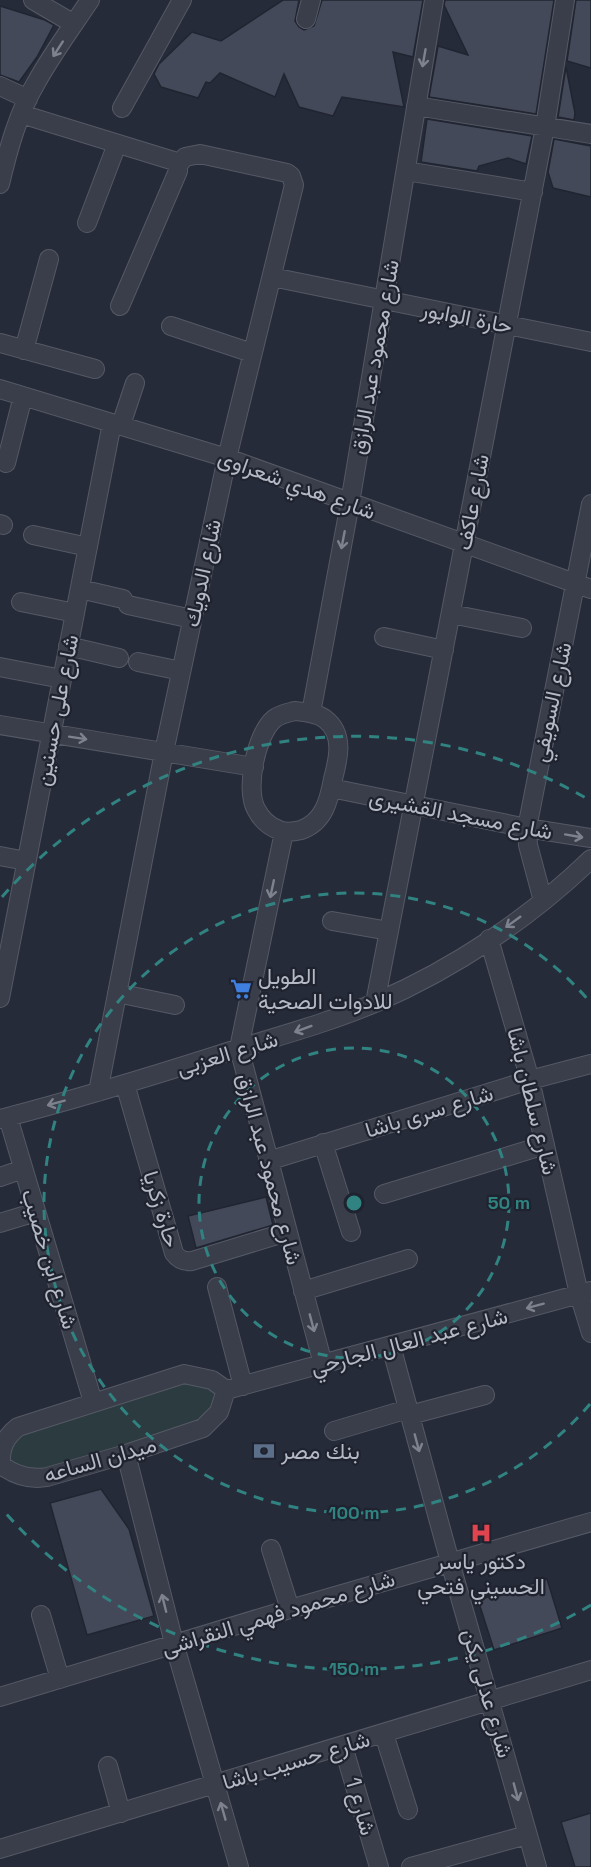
<svg xmlns="http://www.w3.org/2000/svg" width="591" height="1867" font-family="'Space Grotesk',Vazirmatn,sans-serif">
<rect width="100%" height="100%" fill="#262b3a"/>
<!-- green -->
<path fill="#2c3b3f" d="M184,1381H196L220,1393L212,1410L190,1428L33,1472L8,1462V1450L16,1436Z"/>
<!-- building -->
<path fill="#434959" stroke="#212531" stroke-width="1.5" d="M283,0H299L295,21L299,27L304,30L314,26L322,0H423L413,57L393,52L404,107L342,97L333,116L299,107L284,74L275,97L220,73L210,83L206,82L198,98L161,87L154,74L159,64L192,32L221,41Z
M445,0H554L536,114L429,97L438,46L468,55L444,5Z
M576,0H591V68L567,61Z
M0,6L45,20L54,25L37,57L19,82L0,75Z
M566,67L575,113L574,120L558,117Z
M427,119L532,136L526,164L508,158L479,166L477,171L421,162Z
M554,139L591,146V197L553,188L548,172Z
M266,1197L273,1225L196,1248L188,1216Z
M101,1489L129,1529L154,1616L87,1635L50,1503Z
M547,1579L562,1628L494,1650L478,1600Z
M591,1813V1867H575L561,1822Z"/>
<g fill="none" stroke-linecap="round" stroke-linejoin="round">
<defs>
<path id="minor" d="M33,0L74,24
M306,19L311,0
M0,86L28,99
M416,106L591,134
M122,108L182,0
M21,114L174,161L178,165V171L120,306
M406,171L533,192
M0,184C8,150 18,113 36,83C52,54 72,27 90,0
M87,223L117,144
M272,277L591,342
M171,326L252,353
M0,343L95,369
M24,350L49,259
M0,389L227,458L591,589
M121,425L135,383
M6,463L23,396
M0,524L3,525
M33,535L88,547
M80,589L123,599
M21,602L75,613
M128,605L192,619
M451,614L522,628
M384,637L444,650
M68,646L119,658
M138,662L181,671
M0,667L62,679
M295,711C305,712 317,713 325,719C345,734 338,760 333,779C329,800 324,822 301,830C293,832 286,833 279,830C268,826 261,819 256,809C245,789 256,734 274,719C280,714 287,713 295,711Z
M311,713L350,503L434,0
M0,725L254,767
M331,788L527,828L591,838
M284,832L239,1048L323,1364
M0,856L26,861
M543,901L528,845L527,828L591,504
M332,921L389,931
M489,939L530,1080L579,1294L591,1333
M117,993L175,1005
M0,998L112,423
M375,1003L545,127L565,0
M125,1084L174,1253C179,1260 184,1262 192,1261L287,1232
M98,1092L164,752L227,458L294,185L291,176L287,173L200,154L185,157L178,165
M8,1117L93,1402
M0,1119C73,1100 146,1078 218,1055C271,1038 326,1024 377,1002C455,968 530,918 591,859
M323,1143L351,1232
M268,1161L530,1080L591,1064
M0,1177L23,1169
M384,1194L545,1145
M0,1223L36,1212
M217,1287L243,1386
M303,1291L408,1259
M391,1346L450,1562L537,1867
M184,1374L212,1380L226,1390L219,1412L203,1428L126,1454L47,1477C30,1480 16,1476 1,1465C0,1448 5,1437 18,1427Z
M226,1390L591,1291
M410,1415L485,1395
M334,1431L408,1409
M126,1454L174,1643L239,1867
M271,1549L290,1609
M41,1615L60,1679
M0,1697L290,1609L591,1522
M384,1734L408,1810
M343,1746L379,1867
M108,1766L121,1813
M0,1849L591,1670
M411,1867L527,1835"/>
</defs>
<!-- minor casing -->
<use href="#minor" stroke="#555965" stroke-width="20"/>
<!-- minor -->
<use href="#minor" stroke="#3a3e4a" stroke-width="18"/>
</g>
<!-- one-way arrows -->
<defs><path id="oneway-shaft" d="M-6 0H5M1.5-3L5.5 0L1.5 3" fill="none" stroke-width="1.6" stroke-linecap="round" stroke-linejoin="round" transform="scale(1.5)"/></defs>
<g stroke="#7e828e">
<use href="#oneway-shaft" transform="translate(58 49) rotate(123)"/>
<use href="#oneway-shaft" transform="translate(424 58) rotate(100)"/>
<use href="#oneway-shaft" transform="translate(343 540) rotate(101)"/>
<use href="#oneway-shaft" transform="translate(78 738) rotate(9)"/>
<use href="#oneway-shaft" transform="translate(574 836) rotate(10)"/>
<use href="#oneway-shaft" transform="translate(272 889) rotate(102)"/>
<use href="#oneway-shaft" transform="translate(513 922) rotate(144)"/>
<use href="#oneway-shaft" transform="translate(303 1029) rotate(160)"/>
<use href="#oneway-shaft" transform="translate(56 1103) rotate(165)"/>
<use href="#oneway-shaft" transform="translate(535 1306) rotate(165)"/>
<use href="#oneway-shaft" transform="translate(312 1323) rotate(75)"/>
<use href="#oneway-shaft" transform="translate(417 1443) rotate(75)"/>
<use href="#oneway-shaft" transform="translate(164 1603) rotate(-104)"/>
<use href="#oneway-shaft" transform="translate(516 1792) rotate(75)"/>
<use href="#oneway-shaft" transform="translate(223 1811) rotate(-106)"/>
</g>
<!-- distance rings -->
<g fill="none" stroke="#308380" stroke-width="3" stroke-dasharray="10 8">
<circle cx="354" cy="1203" r="155"/>
<path d="M590 1404A310 310 0 1 1 590 1002"/>
<path d="M591 1605A466 466 0 0 1 2 1509M2 897A466 466 0 0 1 591 801"/>
</g>
<!-- icons -->
<defs>
<symbol id="supermarket-bare" viewBox="-9 -9 18 18"><path d="M-6-5.5h2.5l.6 2H6L4.5 2H-2.5L-4.4-4H-6ZM-1.5 3.2a1.3 1.3 0 1 0 .1 0ZM3 3.2a1.3 1.3 0 1 0 .1 0Z" fill="#3f7fe0" stroke="#1f232f" stroke-width="2.5" paint-order="stroke"/></symbol>
<symbol id="bank-bare" viewBox="-9 -9 18 18"><path d="M-6-4H6V4H-6ZM0-2.3a2.3 2.3 0 1 0 0 4.6a2.3 2.3 0 1 0 0-4.6Z" fill="#5c6f8a" stroke="#1f232f" stroke-width="2.5" paint-order="stroke"/></symbol>
<symbol id="hospital-bare" viewBox="-9 -9 18 18"><path d="M-5-5h3v3.5h4V-5h3V5h-3V1.5h-4V5h-3Z" fill="#e0444e" stroke="#1f232f" stroke-width="2.5" paint-order="stroke"/></symbol>
</defs>
<g fill-rule="evenodd">
<use href="#supermarket-bare" x="226" y="974" width="30" height="30"/>
<use href="#bank-bare" x="249" y="1436" width="30" height="30"/>
<use href="#hospital-bare" x="466" y="1518" width="30" height="30"/>
</g>
<g text-anchor="middle" stroke-width="4.5" stroke-linejoin="round" paint-order="stroke">
<!-- street labels -->
<g font-size="22" fill="#b5b9c6" stroke="#1f232f">
<text transform="translate(467 317) rotate(11)" y="8">حارة الوابور</text>
<text transform="translate(374 357) rotate(-80)" y="8">شارع محمود عبد الرازق</text>
<text transform="translate(297 484) rotate(20)" y="8">شارع هدي شعراوى</text>
<text transform="translate(472 502) rotate(-79)" y="8">شارع عاكف</text>
<text transform="translate(202 573) rotate(-78)" y="8">شارع الدويك</text>
<text transform="translate(551 702) rotate(-78)" y="8">شارع السويفي</text>
<text transform="translate(56 710) rotate(-79)" y="8">شارع على حسنين</text>
<text transform="translate(461 814) rotate(11)" y="8">شارع مسجد القشيرى</text>
<text transform="translate(227 1053) rotate(-17)" y="8">شارع العزبى</text>
<text transform="translate(533 1101) rotate(76)" y="8">شارع سلطان باشا</text>
<text transform="translate(429 1111) rotate(-17)" y="8">شارع سرى باشا</text>
<text transform="translate(270 1169) rotate(75)" y="8">شارع محمود عبد الرازق</text>
<text transform="translate(162 1209) rotate(73)" y="8">حارة زكريا</text>
<text transform="translate(50 1259) rotate(73)" y="8">شارع ابن خصيب</text>
<text transform="translate(409 1341) rotate(-15)" y="8">شارع عبد العال الجارحي</text>
<text transform="translate(100 1459) rotate(-16)" y="8">ميدان الساعه</text>
<text transform="translate(278 1613) rotate(-17)" y="8">شارع محمود فهمي النقراشى</text>
<text transform="translate(488 1693) rotate(74)" y="8">شارع عدلى يكن</text>
<text transform="translate(296 1760) rotate(-17)" y="8">شارع حسيب باشا</text>
<text transform="translate(361 1806) rotate(74)" y="8">شارع 1</text>
</g>
<!-- poi labels -->
<g font-size="22" fill="#b5b9c6" stroke="#1f232f" text-anchor="start">
<text x="258" y="984">الطويل<tspan x="258" dy="25">للادوات الصحية</tspan></text>
<text x="281" y="1459">بنك مصر</text>
<text x="481" y="1569" text-anchor="middle">دكتور ياسر<tspan x="481" dy="25">الحسيني فتحي</tspan></text>
</g>
</g>
<circle cx="354" cy="1203" r="9" fill="#308380" stroke="#1f232f" stroke-width="3"/>
<g font-size="18" text-anchor="middle" font-weight="bold" fill="#308380" stroke="#1f232f" stroke-width="4.5" stroke-linejoin="round" paint-order="stroke">
<text x="509" y="1209">50 m</text>
<text x="354" y="1519">100 m</text>
<text x="354" y="1675">150 m</text>
</g>
</svg>
